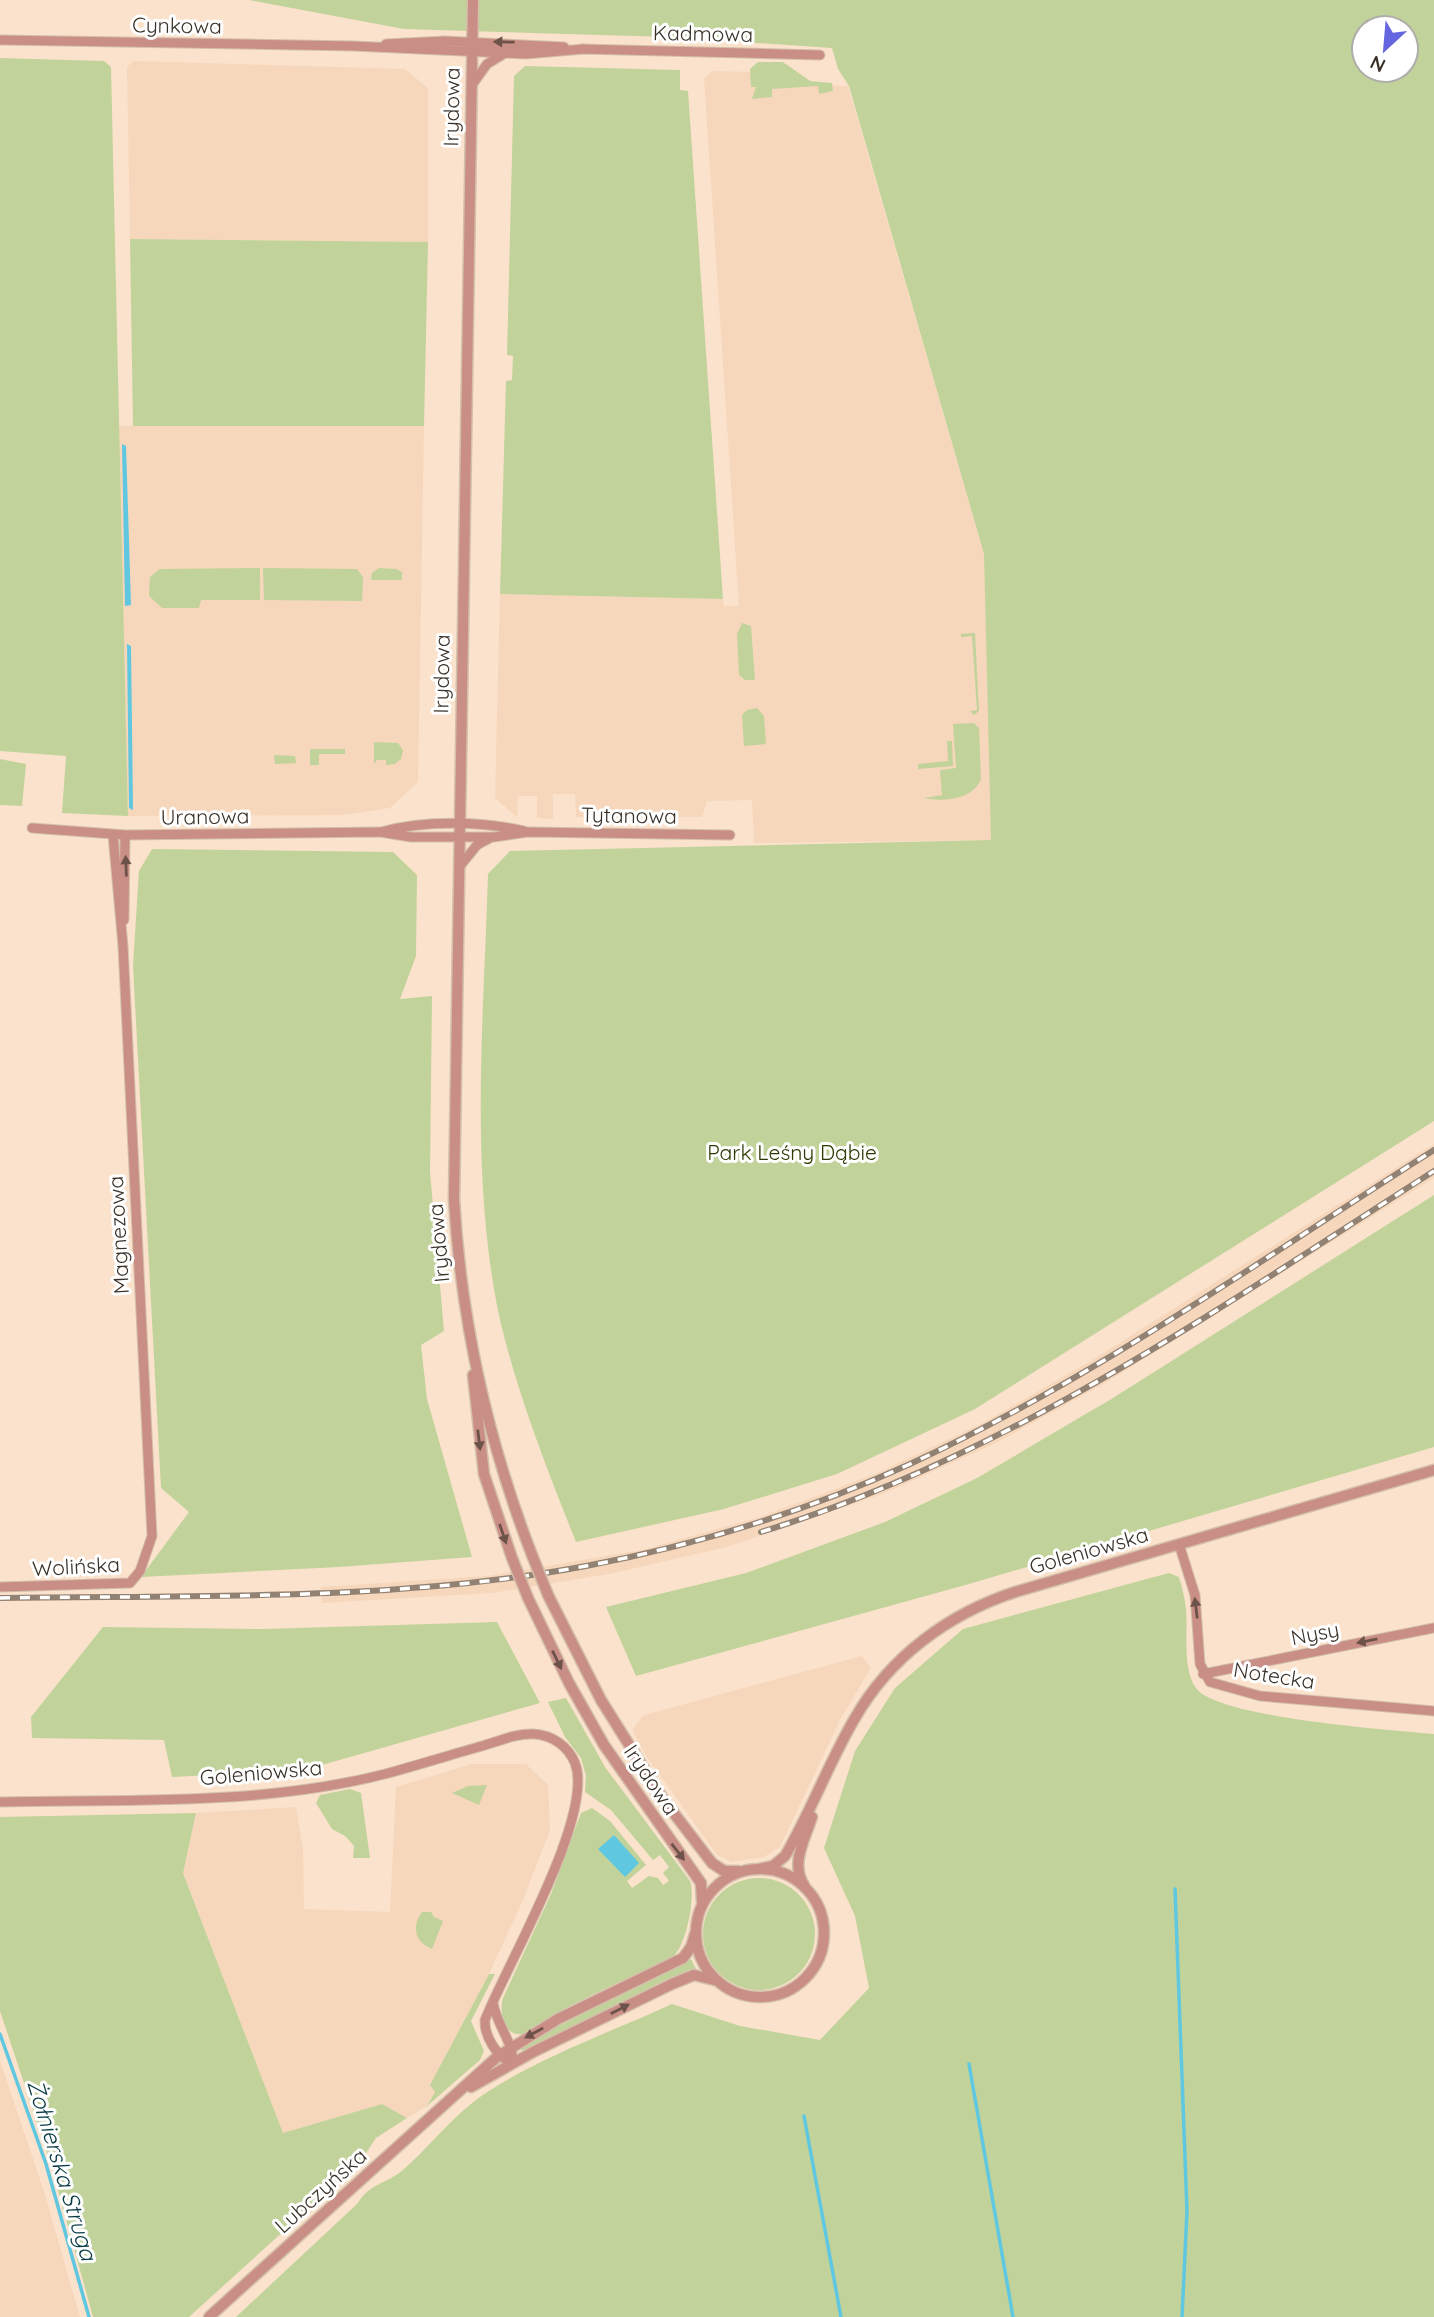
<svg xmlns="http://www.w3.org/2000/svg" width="1434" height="2317" font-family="Quicksand,sans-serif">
<rect width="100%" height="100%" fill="#fbe2cc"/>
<!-- built -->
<path fill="#f6d7bc" d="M133,61L405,69L428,88V242L130,239L127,67Z
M713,71L792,73L803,85L848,86L984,554L992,840L754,843L752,800L707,801L702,817H576L575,794H553V819L537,818V796H518L517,817L495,798L500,594L723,599L724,606H739L704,78Z
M118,426H424L418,782L390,808L343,815L128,816Z
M1434,1144V1178L1107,1382L996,1443L885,1493L727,1547L609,1574L492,1593L322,1603L321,1587L487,1576L642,1550L760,1517L875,1474L983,1423L1094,1359Z
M862,1656L871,1668L841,1718L780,1847L764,1857L732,1862L717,1855L647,1757L632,1730L643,1716L655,1712Z
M472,1764H526L548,1785L550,1830L523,1900L489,1974L430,2085L435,2092L427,2106L407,2118L382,2104L283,2133L183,1872L196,1813L296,1807L303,1849L304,1909L390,1912L396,1787Z
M0,2061L44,2191L80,2317H0Z"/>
<!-- green -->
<path fill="#c1d39a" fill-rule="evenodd" d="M249,0H1434V1121L975,1409L837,1474L724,1509L576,1542C546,1467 507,1368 494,1289C471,1152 484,1012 488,874L510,851L991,840L984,554L849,86L838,69L832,48L667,37L404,29ZM1364,28H1406V70H1364Z
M0,58L104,61L111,67L128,816L62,813L66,756L0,751Z
M758,62H783L810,81L832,83L833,91L819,94L818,86L772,89V97L752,99L756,87H751L750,69Z
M525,66L680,70V90L688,91L723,599L500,594L506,381L512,380L513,356L507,355L514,76Z
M130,239L428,242L424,426H133Z
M260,568V600H201L199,608H162L149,596L150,577L160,569Z
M263,568L357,569L363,577L362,601L264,600Z
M379,568L396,569L402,572V580H371L372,573Z
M742,623L751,626L755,680H745L739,675L737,634Z
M975,633L979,711L974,715L970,711L977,710L972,636L961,637V634Z
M757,708L764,716L766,744L744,746L742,715L747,710Z
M974,723L979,728L981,779C973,800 943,802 924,798L942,795L940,770L956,768L953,724Z
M947,741H952L953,766L918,769V764L948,761Z
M374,742L398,743L403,750L401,759L395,764L386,765V760H377L374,764Z
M310,749H345V754H319V765H310Z
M274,755L295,756L296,763L275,764Z
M0,759L26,764L22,806L0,805Z
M152,849L393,852L417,875L416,956L400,999L432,996L430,1172L444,1331L421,1345L427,1399L472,1557L339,1567L141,1577L189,1512L161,1488L133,966L139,871Z
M1434,1195V1447L969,1584L636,1676L606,1607L746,1573L885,1522L977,1478L1113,1398Z
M1169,1573L1179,1577C1182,1588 1185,1598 1186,1609C1188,1631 1182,1669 1196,1688C1217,1718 1393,1730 1434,1734V2317H236L357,2204C371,2182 385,2185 403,2170C432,2145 455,2112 489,2091C545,2055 611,2032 672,2004L740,2026L820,2040L869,1988L855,1916L824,1848L855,1751L895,1688L963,1629Z
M497,1622L540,1703L301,1771L172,1777L164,1740L32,1738L31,1717L103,1627L263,1629Z
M566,1698L605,1767L690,1881C696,1897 686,1946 673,1957C634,1976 593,1993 555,2014C546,2020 534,2032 523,2034C503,2037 499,2012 503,1998L551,1894L581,1813L592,1808L610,1821L646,1865L627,1881L632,1888L649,1876L658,1878L663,1885L669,1881L663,1873L669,1867L660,1855L653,1860L611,1810L585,1792L586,1776L581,1758L565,1737L548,1702Z
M487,1785L479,1805L452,1793L468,1786Z
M350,1789L361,1793L370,1858H353L354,1846L345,1836L332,1829L316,1803L320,1795Z
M196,1813L183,1873L283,2133L382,2104L407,2118L376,2138L360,2162L189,2317H93L50,2161L0,2011V1817Z
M703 1934a56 56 0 1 1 112 0a56 56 0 1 1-112 0Z
M422,1912H431L434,1917L443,1921L432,1949C415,1943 411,1926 422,1912Z
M691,1959L696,1969C648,1979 555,2052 518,2050L548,2031Z
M489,1974H495L471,2021L484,2051L480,2060L427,2106L435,2092L430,2085Z"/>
<!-- water -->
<path fill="#5fc7e0" d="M122,444L126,446L131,605L125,606Z
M127,644L131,646L133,810L129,808Z
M614,1835L639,1863L625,1877L598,1849Z"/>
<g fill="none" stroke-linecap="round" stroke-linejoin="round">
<!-- stream -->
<path stroke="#5fc7e0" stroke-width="3.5" d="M1175,1889L1187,2211L1182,2317
M0,2034L46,2164L89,2317
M969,2064L1013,2317
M804,2116L841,2317"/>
<defs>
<path id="minor" d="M0,40L353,46L526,54L584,49
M386,44L445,41L564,47
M581,49L820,55
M472,85L487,64L502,55
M32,828L126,835L380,832L411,837H494L528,832L730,835
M381,832C424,820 481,821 524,831
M460,866L477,845L490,838
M124,920L125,835
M1179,1544L1195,1595L1200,1664L1210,1682L1260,1696L1434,1711
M0,1587L130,1583L140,1571L152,1536L123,946L113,835
M1203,1674L1434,1628
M0,1802C128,1799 260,1806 385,1774C418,1765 450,1755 482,1746C499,1741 517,1733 534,1734C552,1735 568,1746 575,1763C595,1816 506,1966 485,2020C484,2036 497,2057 512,2063C516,2047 496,2024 493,2003"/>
<path id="tertiary" d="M473,0L454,1199C461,1321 488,1441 532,1555
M473,1375L484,1474L512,1558
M548,1595L601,1700L663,1799L712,1863L724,1871H738
M528,1598L569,1683L604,1745L701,1883L702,1902
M759,1869L773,1866L785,1856C811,1812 829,1762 855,1718C890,1657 948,1614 1015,1592L1434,1470
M696 1933a64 64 0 1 1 128 0a64 64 0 1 1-128 0Z
M804,1885C790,1864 805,1839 812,1817
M471,2087L533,2052L672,1984L694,1975L714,1980
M209,2317L497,2057L558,2019L683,1958L691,1947L696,1931"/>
</defs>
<!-- minor casing -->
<use href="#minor" stroke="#d4bfab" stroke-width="11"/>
<!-- tertiary casing -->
<use href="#tertiary" stroke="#d4bfab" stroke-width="13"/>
<!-- minor -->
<use href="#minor" stroke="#c98e86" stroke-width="9"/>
<!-- tertiary -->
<use href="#tertiary" stroke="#c98e86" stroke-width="10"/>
<defs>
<path id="rail" d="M761,1532C1007,1457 1219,1308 1434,1171
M0,1598C195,1595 394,1602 586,1566C697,1545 807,1511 910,1464C1094,1379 1263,1258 1434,1150"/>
</defs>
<!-- rail casing -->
<use href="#rail" stroke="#928273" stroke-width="6"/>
<!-- rail -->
<use href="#rail" stroke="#fff" stroke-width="3.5" stroke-dasharray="10" stroke-linecap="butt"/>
<defs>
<path id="tertiary-bridge" d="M532,1555L548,1595
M512,1558L528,1598"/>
</defs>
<!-- tertiary-bridge casing -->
<use href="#tertiary-bridge" stroke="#d4bfab" stroke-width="13" stroke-linecap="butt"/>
<!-- tertiary-bridge -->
<use href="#tertiary-bridge" stroke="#c98e86" stroke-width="10"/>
</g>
<!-- one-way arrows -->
<defs><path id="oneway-solid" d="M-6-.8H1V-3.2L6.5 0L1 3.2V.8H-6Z" transform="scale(1.75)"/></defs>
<g fill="#6c5249">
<use href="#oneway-solid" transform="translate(504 42) rotate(-179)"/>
<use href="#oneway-solid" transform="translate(126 866) rotate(-92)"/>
<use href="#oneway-solid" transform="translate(479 1440) rotate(83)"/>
<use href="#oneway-solid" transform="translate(503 1534) rotate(71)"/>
<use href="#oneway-solid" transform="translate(1196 1608) rotate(-97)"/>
<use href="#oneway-solid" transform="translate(1367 1641) rotate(169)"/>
<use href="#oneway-solid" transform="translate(557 1660) rotate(64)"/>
<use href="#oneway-solid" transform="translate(678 1852) rotate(52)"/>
<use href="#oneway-solid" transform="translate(620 2009) rotate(-27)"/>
<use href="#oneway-solid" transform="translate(534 2033) rotate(151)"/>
</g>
<g text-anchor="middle" stroke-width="6" stroke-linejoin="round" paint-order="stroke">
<!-- street labels -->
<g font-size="21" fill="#3a3128" stroke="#fff">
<text transform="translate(177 26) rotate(1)" y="7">Cynkowa</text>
<text transform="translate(703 34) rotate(1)" y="7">Kadmowa</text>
<text transform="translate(452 107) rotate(-89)" y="7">Irydowa</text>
<text transform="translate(442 674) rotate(-89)" y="7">Irydowa</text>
<text transform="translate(629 816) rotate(1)" y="7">Tytanowa</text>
<text transform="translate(205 817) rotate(-1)" y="7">Uranowa</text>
<text transform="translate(119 1235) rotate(-93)" y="7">Magnezowa</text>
<text transform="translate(439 1243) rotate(-95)" y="7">Irydowa</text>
<text transform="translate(1089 1551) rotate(-16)" y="7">Goleniowska</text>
<text transform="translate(76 1567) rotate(-3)" y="7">Wolińska</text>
<text transform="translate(1315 1634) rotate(-11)" y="7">Nysy</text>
<text transform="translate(1274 1676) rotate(9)" y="7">Notecka</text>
<text transform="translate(261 1773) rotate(-5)" y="7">Goleniowska</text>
<text transform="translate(651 1780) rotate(56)" y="7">Irydowa</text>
<text transform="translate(321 2191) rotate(-42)" y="7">Lubczyńska</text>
</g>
<!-- park labels -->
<g font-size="21" fill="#2c3900" stroke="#fff">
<text x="792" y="1160">Park Leśny Dąbie</text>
</g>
<!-- water labels -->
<g font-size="23" font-style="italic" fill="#0b3d47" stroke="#fff">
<text transform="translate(62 2170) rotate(73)" y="8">Żołnierska Struga</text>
</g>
</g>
<!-- north arrow -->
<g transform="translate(1385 49) rotate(206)"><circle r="33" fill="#ffffff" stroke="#b0ada9" stroke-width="2"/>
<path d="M0-5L12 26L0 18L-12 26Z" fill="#6366de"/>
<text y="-10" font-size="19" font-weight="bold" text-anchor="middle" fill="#3a3128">N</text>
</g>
</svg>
